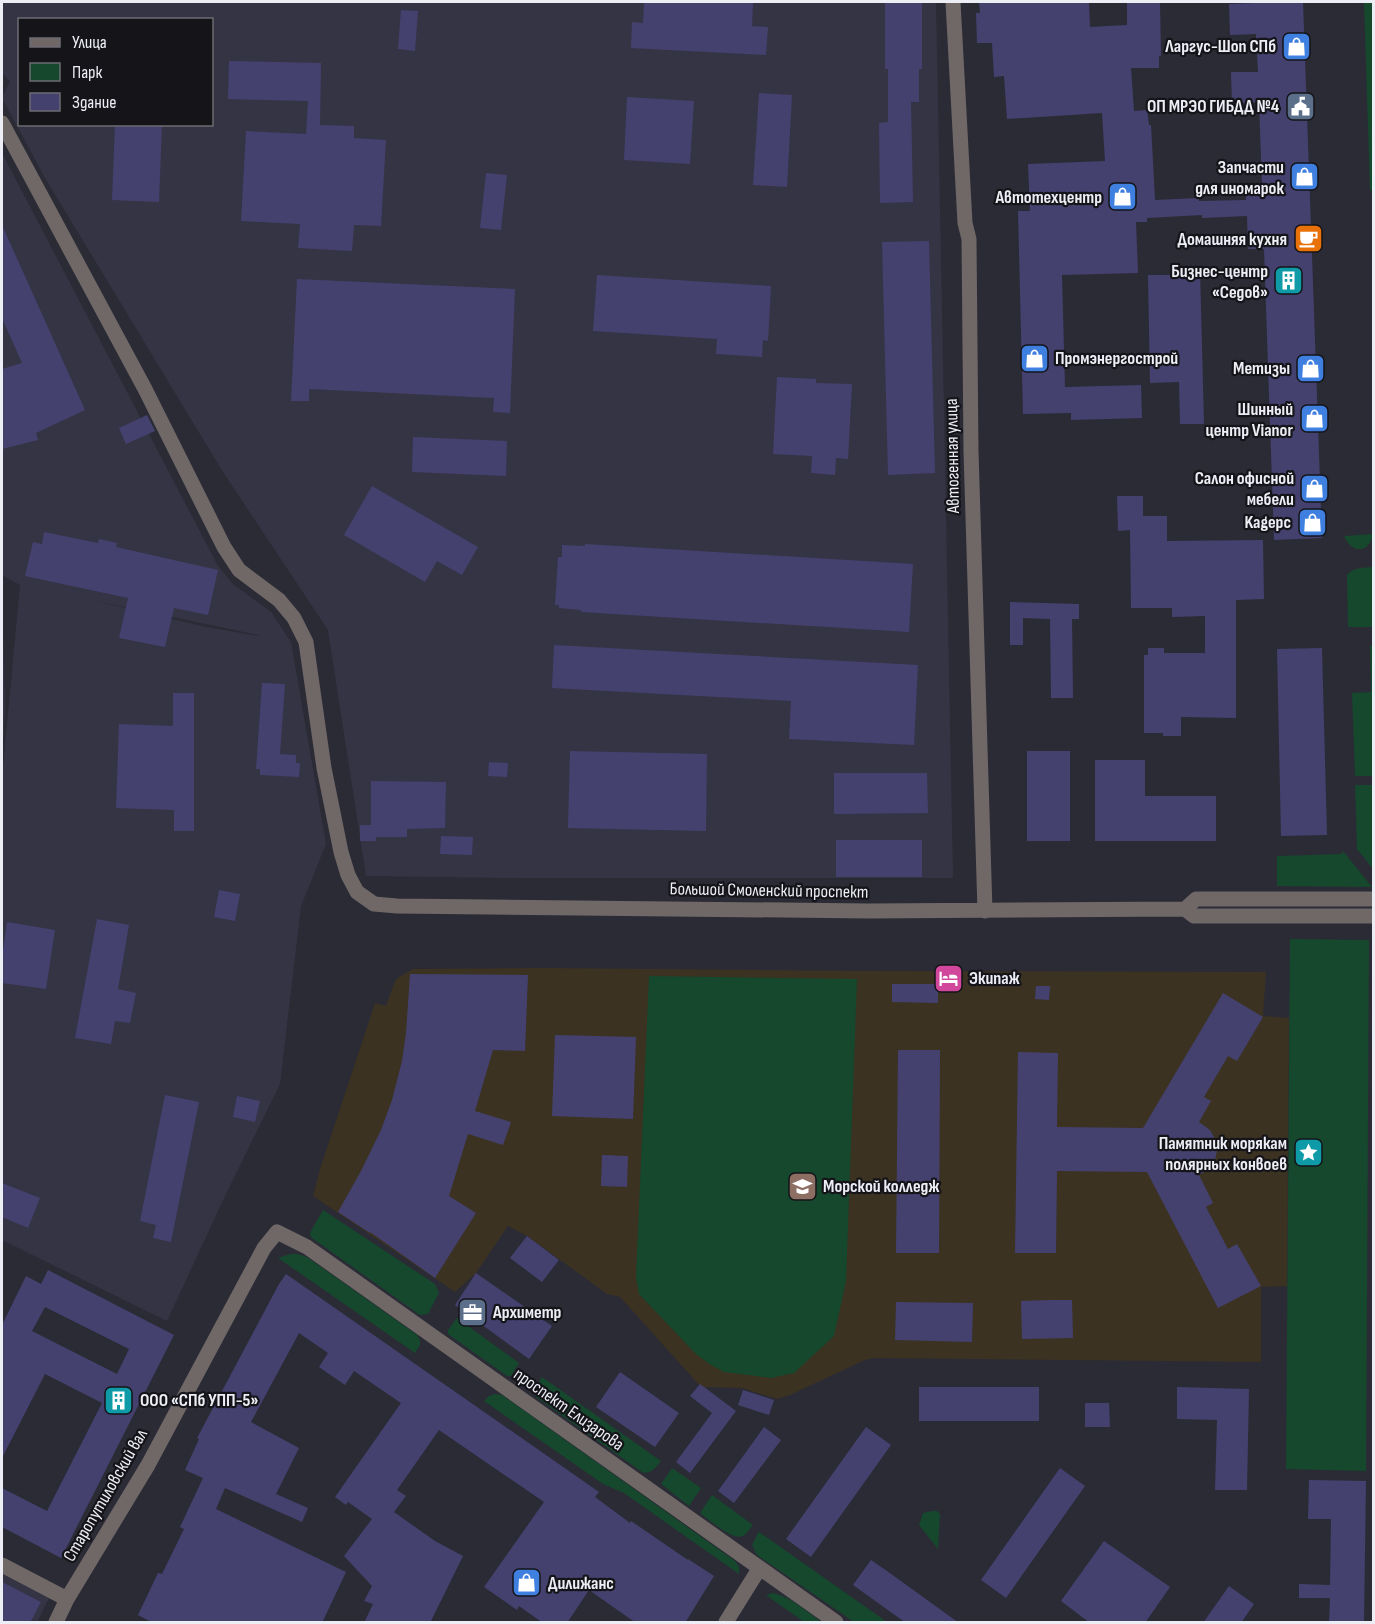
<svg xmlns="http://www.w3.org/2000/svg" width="1375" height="1624" font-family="'Sofia Sans Condensed',sans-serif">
<rect width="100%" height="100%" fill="#2b2b36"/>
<!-- built -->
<path fill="#343445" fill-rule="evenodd" d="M2,2H936L953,878H519L366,876L328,630L223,472L45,178L2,98L10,81L2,73ZM20,20H212V124H20Z
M2,153L218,566L233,584L271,612L291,642L326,844L301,906L280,1084L224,1198L167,1321L2,1240V778L20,585L2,575L5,710L2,761ZM91,600L259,635V636L206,627Z
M2,1574L49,1598L37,1622H2Z"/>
<!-- education -->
<path fill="#3b3222" d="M542,968L869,971L1266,972L1263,1016L1289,1018L1287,1286L1261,1287V1362L874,1358L865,1360L790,1395L777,1399L742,1388L701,1387L620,1297L607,1294L527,1236L508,1226L476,1273L455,1292L313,1196L320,1169L375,1003L386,1006L395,981L399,977L413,969Z"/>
<!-- green -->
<path fill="#15482d" d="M1364,2H1373V190L1370,191Z
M1373,534C1369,555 1351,553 1344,536Z
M1373,567V627H1348L1347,575C1353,567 1364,568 1373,567Z
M1370,646H1374L1373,776H1355L1352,693L1371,692Z
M1355,785H1373V869L1357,849Z
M1343,851L1372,887L1277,886V856L1342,854Z
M1290,939L1369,940L1366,1471L1286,1469Z
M649,976L857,979L846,1281L834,1336L794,1373L771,1378L724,1372L711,1365L696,1354L639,1294L636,1277Z
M323,1210L435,1284L439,1293L428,1314L420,1315L312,1238L310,1235L311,1231Z
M290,1254H298L307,1257L417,1335L420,1340V1345L415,1353L278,1258Z
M457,1318L519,1363L511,1376H507L448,1334V1330Z
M542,1377L661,1461C656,1467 651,1475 642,1472L536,1397L534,1389Z
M495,1394L502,1395L735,1561L739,1567V1574L624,1493L603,1484L484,1401L489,1396Z
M672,1468L701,1488L689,1506L661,1484Z
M712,1495L753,1525C750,1528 747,1534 743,1536C733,1541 708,1519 700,1513Z
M932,1511H937L940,1514L938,1549L919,1525L923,1513Z
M759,1531V1532L887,1622H854L757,1555L752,1545Z
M773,1593C791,1597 807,1612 821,1622H804L766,1595Z"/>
<!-- building -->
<path fill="#44416f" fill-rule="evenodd" d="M644,2H721L753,3L752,26L768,27L766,55L631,48L632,22L643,23Z
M885,2H922V69H919V102H911L913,202L880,203L879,123L888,122V69H885Z
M979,2H1089L1090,27L1127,25V2H1160L1161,56H1159V68H1131L1134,111L1147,110L1149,125H1151L1155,200L1199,198V201L1246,200V186L1262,185L1259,102L1232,104L1231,72H1258L1256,34L1230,35L1229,4L1255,3V2H1303L1322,538L1274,540L1264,249H1248L1247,216L1202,218V215L1147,218V222H1136L1138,273L1062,275L1065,387L1141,385L1142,418L1071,420V413L1023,414L1018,211H1030L1028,164L1105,161L1102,113L1007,119L1004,76L994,77L992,43H977L976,13H980Z
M401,10L418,11L415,51L398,49Z
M229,61L321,63L320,125L354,126V138L386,140L381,226L354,225L352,251L298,248L300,224L241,221L246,131L306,134L308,101L228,99Z
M759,93L792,95L787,187L753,185Z
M627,97L694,101L690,164L624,160Z
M115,124H162L159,202L112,200Z
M486,173L507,175L501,230L480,228Z
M2,225L85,410L36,433L38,440L2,449V369L22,363L2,318Z
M929,241L935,473L888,475L882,242Z
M1200,270L1204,424H1180L1179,382L1150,383L1148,275H1176V271Z
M597,275L771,286L768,341L763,340L762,357L716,354L717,339L593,331Z
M297,279L515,289L510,413L493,412L494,398L309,389V401H291Z
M777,377L816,379V383L852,384L848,459L836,458L835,475L811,473L812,456L773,454Z
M147,415L155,431L126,444L119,428Z
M413,437L507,441L506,476L412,472Z
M372,486L478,547L462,575L437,561L425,582L344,535Z
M1117,496H1143V516H1167V541L1263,540L1264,599L1236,600V718L1181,717V736H1163V733H1144V655H1148V648H1164V653H1205V616L1172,617V608H1131L1130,530L1118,531Z
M44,532L98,543L99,539L117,543L116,547L218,570L208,615L174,608L165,647L119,638L128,598L25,576L33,542L42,544Z
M585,544L913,564L909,632L581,612V610L559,608V605H555L558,557H562V545L585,546Z
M1010,602L1079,604V619H1072L1073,698H1051L1050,619L1023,618V645H1010Z
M554,645L918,665L914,745L789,739L791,701L552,688Z
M1322,648L1327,835L1281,836L1277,649Z
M262,683L285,684L280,754L296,755V763H300L299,777L260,775V769H256Z
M173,693H194V831H174V810L116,808L119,724L173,726Z
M570,751L707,754L706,831L568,828Z
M1027,751H1070V841H1027Z
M1095,760H1145V796H1216V841H1095Z
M489,762L508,763L507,777L488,776Z
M834,773H927L928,813L834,814Z
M371,781L446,782L445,828L407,829V837H376V841H360V825H371Z
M441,836L473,837L472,855L440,854Z
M836,840H922V877H836Z
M219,890L240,894L235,921L214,917Z
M97,919L129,925L118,989L136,993L130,1023L115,1021L111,1044L75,1038Z
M7,922L55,930L46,989L2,983V958Z
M410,974L528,975L525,1051L493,1050L475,1111L511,1122L503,1145L468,1134L449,1196L476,1213L435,1278L370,1232V1233L338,1212L361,1171L381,1130L392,1100L402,1061L406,1033Z
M892,984H938V1003L892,1002Z
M1036,986H1050L1049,1000L1035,999Z
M1223,993L1263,1017L1237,1061L1228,1056L1204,1097L1211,1101L1199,1122L1210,1130L1215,1139L1217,1150L1215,1161L1209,1169L1199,1175L1213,1203L1206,1207L1228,1249L1237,1244L1261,1286L1218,1308L1147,1172L1057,1171L1056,1253H1015L1018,1052L1058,1053L1057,1127L1143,1128Z
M555,1035L636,1037L633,1119L552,1116Z
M898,1050H940L939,1253H896Z
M165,1095L199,1102L171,1242L153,1238L156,1225L140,1221Z
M237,1096L260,1101L255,1122L233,1117Z
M602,1155L628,1156L627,1187L601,1186Z
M2,1183L40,1198L28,1228L2,1217Z
M527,1236L559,1260L542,1282L510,1258Z
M48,1270L174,1335L61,1558L2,1527V1488L47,1511L102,1403L45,1374L2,1458V1325L26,1276L41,1284ZM45,1307L129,1349L117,1374L32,1331Z
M476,1273L552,1326L529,1359L455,1305Z
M286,1274L599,1492L595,1497L630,1523L631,1521L688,1560V1559L714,1576L685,1623H636L589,1590L567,1623H543L519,1606L517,1610L484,1587L544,1502L439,1430L397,1490L406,1496L394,1512L435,1541L463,1556L430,1623H364L373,1604L364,1601L372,1586L344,1556L372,1519L348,1502L346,1505L335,1497L401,1403L354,1371L345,1385L319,1367L328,1353L299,1333L251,1422L299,1448L276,1494L308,1508L302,1522L225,1488L216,1509L346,1572L322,1623H153L138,1615L158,1573L162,1574L184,1529L180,1527L203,1478L185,1470L199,1439L197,1438L279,1284Z
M1050,1300H1072L1073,1338L1022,1339L1021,1301Z
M896,1302L973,1303L972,1342L895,1340Z
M620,1372L679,1413L655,1447L596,1407Z
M700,1384L736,1411L690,1473L676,1462L712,1413L690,1396Z
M919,1387H1039V1421H919Z
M1177,1387L1249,1389L1247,1490H1215L1217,1420L1177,1419Z
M743,1390L774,1400L769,1415L738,1405Z
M1085,1403H1109L1110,1427H1085Z
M764,1427L781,1440L734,1503L718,1491Z
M866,1427L891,1445L811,1557L786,1539Z
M1060,1468L1085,1486L1006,1598L981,1580Z
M1309,1480L1366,1481L1364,1623H1329L1330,1598H1299V1584L1330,1585L1331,1519H1308Z
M1104,1541L1170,1587L1145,1623H1090L1061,1601Z
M871,1560L887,1571L959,1623H906L853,1585Z
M2,1582L41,1602L30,1623H2Z
M1229,1586L1254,1604L1241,1623H1203Z"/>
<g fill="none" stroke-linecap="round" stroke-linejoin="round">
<!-- minor -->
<path stroke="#6f6867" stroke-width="15" d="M953,2L965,223L969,239L971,451L985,911
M2,123L145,389L224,547L239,570L279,600L294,618L306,642L324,768L341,852L348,875L357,892L374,904L397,906L869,911L1185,909L1194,916H1374
M1185,909L1196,899H1374
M2,1565L67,1599
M56,1622L67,1599L148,1465L264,1248L277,1232L307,1247L836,1622
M726,1622L759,1569"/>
</g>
<!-- icons -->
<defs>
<symbol id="shop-square" viewBox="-11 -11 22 22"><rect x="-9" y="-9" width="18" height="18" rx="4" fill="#3f7fe0" stroke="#141419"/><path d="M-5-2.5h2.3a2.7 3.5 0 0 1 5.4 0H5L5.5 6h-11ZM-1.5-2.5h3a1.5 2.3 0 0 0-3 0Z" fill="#fff"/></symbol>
<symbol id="civic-square" viewBox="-11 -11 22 22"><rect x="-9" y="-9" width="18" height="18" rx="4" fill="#5c6f8a" stroke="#141419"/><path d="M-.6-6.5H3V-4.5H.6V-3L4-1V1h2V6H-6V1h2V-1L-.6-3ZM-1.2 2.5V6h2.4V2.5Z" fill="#fff"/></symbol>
<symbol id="cafe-square" viewBox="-11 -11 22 22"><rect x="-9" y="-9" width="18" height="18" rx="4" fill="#e8710a" stroke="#141419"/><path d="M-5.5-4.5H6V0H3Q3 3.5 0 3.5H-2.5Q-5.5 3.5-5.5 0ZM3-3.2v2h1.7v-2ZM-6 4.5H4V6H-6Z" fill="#fff"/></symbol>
<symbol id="building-square" viewBox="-11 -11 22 22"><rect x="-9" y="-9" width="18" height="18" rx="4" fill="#0f9aa8" stroke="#141419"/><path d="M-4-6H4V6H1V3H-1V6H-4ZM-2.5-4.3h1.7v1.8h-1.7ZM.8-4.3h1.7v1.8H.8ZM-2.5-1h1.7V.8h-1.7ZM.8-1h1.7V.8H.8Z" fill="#fff"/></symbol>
<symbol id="hotel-square" viewBox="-11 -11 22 22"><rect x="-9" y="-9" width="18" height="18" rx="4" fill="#d1479c" stroke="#141419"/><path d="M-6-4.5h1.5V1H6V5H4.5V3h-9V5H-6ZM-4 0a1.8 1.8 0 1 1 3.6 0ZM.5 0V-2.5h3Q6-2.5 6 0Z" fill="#fff"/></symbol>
<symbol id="sight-square" viewBox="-11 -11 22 22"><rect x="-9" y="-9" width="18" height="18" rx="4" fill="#0f9aa8" stroke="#141419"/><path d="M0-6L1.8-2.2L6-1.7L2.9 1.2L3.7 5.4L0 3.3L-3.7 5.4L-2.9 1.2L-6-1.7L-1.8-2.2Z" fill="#fff"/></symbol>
<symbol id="university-square" viewBox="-11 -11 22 22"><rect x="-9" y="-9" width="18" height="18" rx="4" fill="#8d6e63" stroke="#141419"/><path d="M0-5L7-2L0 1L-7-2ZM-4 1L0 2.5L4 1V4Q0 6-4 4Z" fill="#fff"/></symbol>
<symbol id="office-square" viewBox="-11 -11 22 22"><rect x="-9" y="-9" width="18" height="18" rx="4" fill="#5c6f8a" stroke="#141419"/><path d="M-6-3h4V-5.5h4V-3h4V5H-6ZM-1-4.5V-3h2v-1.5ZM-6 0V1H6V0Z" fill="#fff"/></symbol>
</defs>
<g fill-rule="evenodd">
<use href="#shop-square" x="1280" y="30" width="33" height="33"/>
<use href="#civic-square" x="1284" y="90" width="33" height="33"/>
<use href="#shop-square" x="1288" y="160" width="33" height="33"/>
<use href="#shop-square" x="1106" y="180" width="33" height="33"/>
<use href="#cafe-square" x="1292" y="222" width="33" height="33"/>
<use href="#building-square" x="1272" y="264" width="33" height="33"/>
<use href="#shop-square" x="1018" y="342" width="33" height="33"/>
<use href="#shop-square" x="1294" y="352" width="33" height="33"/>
<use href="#shop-square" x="1298" y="402" width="33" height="33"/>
<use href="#shop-square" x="1298" y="472" width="33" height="33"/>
<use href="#shop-square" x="1296" y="506" width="33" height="33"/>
<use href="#hotel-square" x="932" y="962" width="33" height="33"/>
<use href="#sight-square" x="1292" y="1136" width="33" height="33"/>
<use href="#university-square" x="786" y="1170" width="33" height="33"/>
<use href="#office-square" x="456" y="1296" width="33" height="33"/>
<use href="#building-square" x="102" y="1384" width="33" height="33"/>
<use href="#shop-square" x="510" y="1566" width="33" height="33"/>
</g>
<g text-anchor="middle" stroke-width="4.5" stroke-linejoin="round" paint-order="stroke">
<!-- poi labels -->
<g font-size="18" font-weight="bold" fill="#ededf5" stroke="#141419" text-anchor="end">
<text x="1276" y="52">Ларгус-Шоп СПб</text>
<text x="1279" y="112">ОП МРЭО ГИБДД №4</text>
<text x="1284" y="173">Запчасти<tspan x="1284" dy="21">для иномарок</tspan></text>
<text x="1102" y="203">Автотехцентр</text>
<text x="1287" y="245">Домашняя кухня</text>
<text x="1268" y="277">Бизнес-центр<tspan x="1268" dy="21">«Седов»</tspan></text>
<text x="1055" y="364" text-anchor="start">Промэнергострой</text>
<text x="1290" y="374">Метизы</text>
<text x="1293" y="415">Шинный<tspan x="1293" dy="21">центр Vianor</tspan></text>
<text x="1294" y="484">Салон офисной<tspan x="1294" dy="21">мебели</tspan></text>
<text x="1291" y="528">Kagepc</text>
<text x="969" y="984" text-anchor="start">Экипаж</text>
<text x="1287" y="1149">Памятник морякам<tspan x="1287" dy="21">полярных конвоев</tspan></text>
<text x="823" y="1192" text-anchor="start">Морской колледж</text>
<text x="493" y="1318" text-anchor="start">Архиметр</text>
<text x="140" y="1406" text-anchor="start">ООО «СПб УПП-5»</text>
<text x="548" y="1589" text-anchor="start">Дилижанс</text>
</g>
<!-- street labels -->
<g font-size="18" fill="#ededf5" stroke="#141419">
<text transform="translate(952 456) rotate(-91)" y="6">Автогенная улица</text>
<text transform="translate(769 890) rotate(1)" y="6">Большой Смоленский проспект</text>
<text transform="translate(569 1409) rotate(35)" y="6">проспект Елизарова</text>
<text transform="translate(105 1495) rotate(-60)" y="6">Старопутиловский вал</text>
</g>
</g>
<!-- border -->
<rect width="1375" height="1624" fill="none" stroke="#ededf5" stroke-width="6"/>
<!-- legend -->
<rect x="18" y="18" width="195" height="108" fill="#141419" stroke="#6b6b71" stroke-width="1.5"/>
<rect x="30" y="38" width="30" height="9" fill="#6f6867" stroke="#6b6b71" stroke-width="1.5"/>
<text x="72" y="48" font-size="18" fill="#ededf5">Улица</text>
<rect x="30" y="63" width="30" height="18" fill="#15482d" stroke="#6b6b71" stroke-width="1.5"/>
<text x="72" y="78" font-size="18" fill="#ededf5">Парк</text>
<rect x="30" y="93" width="30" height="18" fill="#44416f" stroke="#6b6b71" stroke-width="1.5"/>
<text x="72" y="108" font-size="18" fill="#ededf5">Здание</text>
</svg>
